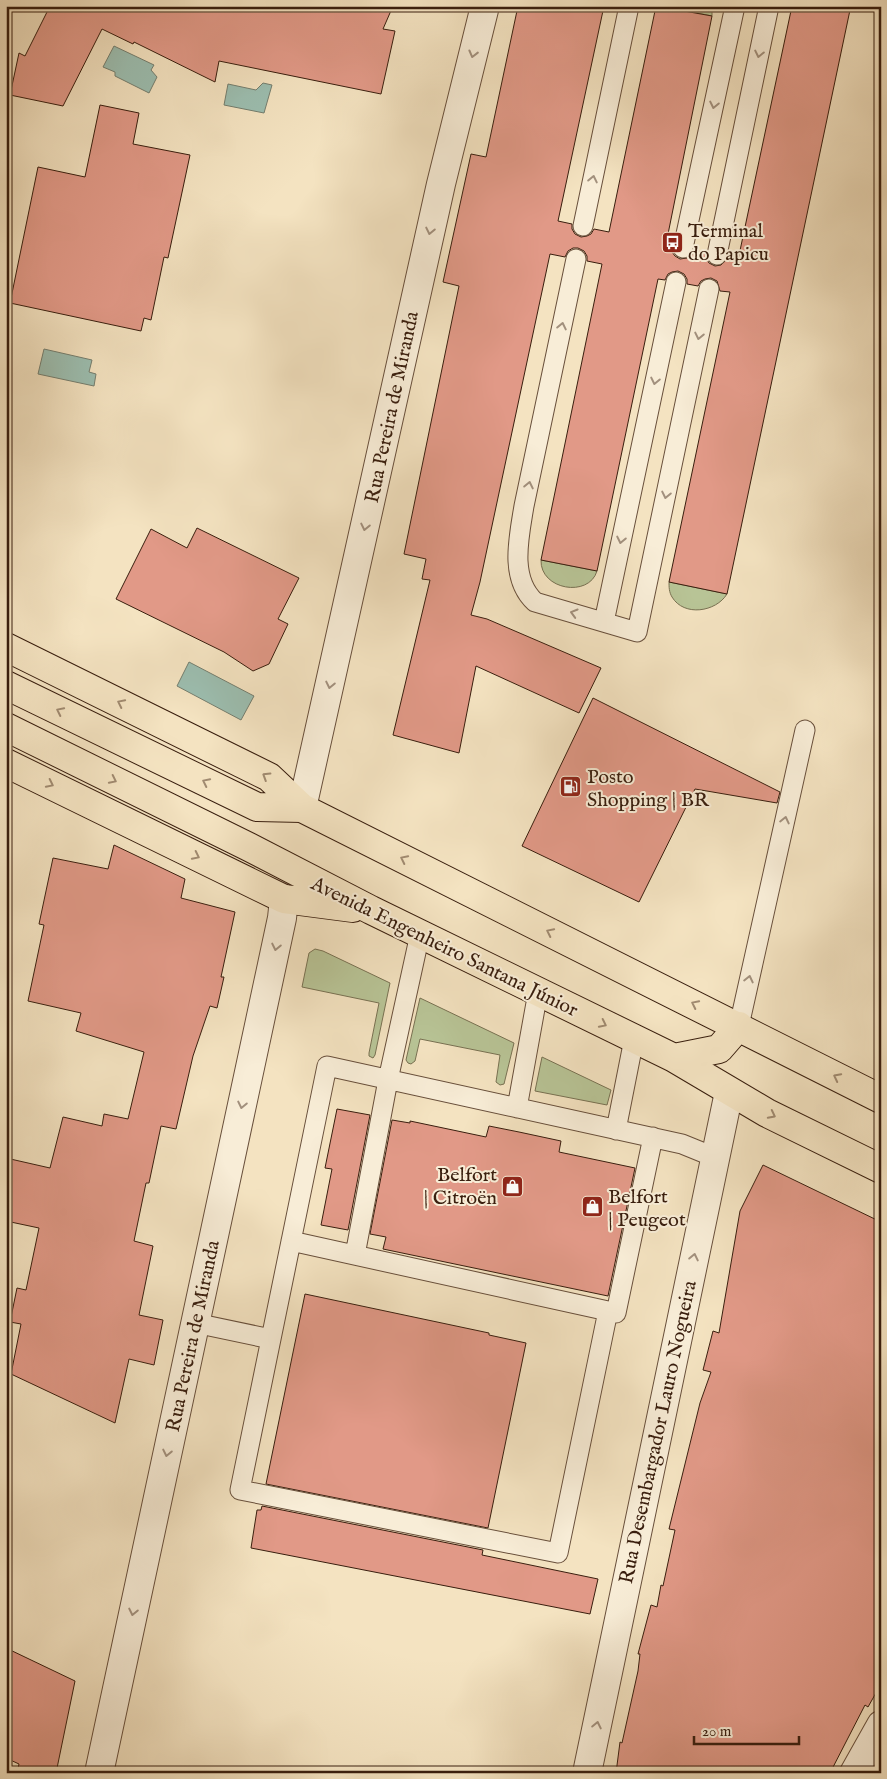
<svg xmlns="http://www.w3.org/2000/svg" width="887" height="1779" font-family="'IM FELL English',serif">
<rect width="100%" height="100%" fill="#f4e3c1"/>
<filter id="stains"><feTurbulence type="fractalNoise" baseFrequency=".004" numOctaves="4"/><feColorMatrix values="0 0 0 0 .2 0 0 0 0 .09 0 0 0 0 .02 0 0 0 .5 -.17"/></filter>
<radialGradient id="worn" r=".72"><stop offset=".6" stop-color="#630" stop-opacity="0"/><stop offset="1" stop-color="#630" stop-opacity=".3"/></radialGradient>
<!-- green -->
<path fill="#b8c496" stroke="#787152" d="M663,6H712V16Z
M541,560L597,571C589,598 540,590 541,560Z
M669,582L727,594C716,612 684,617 672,597C669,592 669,587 669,582Z
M315,949L323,951L390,983L375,1055L373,1058L369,1056V1053L379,1003L302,987L309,953Z
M420,998L514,1043L504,1084L500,1085L496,1082L500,1055L420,1039L415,1061L411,1064L408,1063L406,1060Z
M542,1057L611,1090L607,1105L535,1091Z"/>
<!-- water -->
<path fill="#9cbeb0" stroke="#747e6f" d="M114,46L154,65L151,70L157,77L149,93L115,76V72L103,67Z
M263,83L272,85L264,113L224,105L228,84L256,90Z
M44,349L92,360L89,372L96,374L94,386L38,374Z
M189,662L254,696L241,720L177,686Z"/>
<!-- building -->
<path fill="#e19987" stroke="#391e0e" d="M50,6H393L383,29L395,31L381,94L219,61L215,82L134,42L133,44L102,29L63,106L10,95L19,53L25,56Z
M518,6H604L558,221L572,224V229L575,234L581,237L587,236L591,234L594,229L609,232L656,6L712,16L666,244L672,245V252L675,256L680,259L687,258L692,255L694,250L706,253V258L709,263L715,266L721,265L728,258L738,260L792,6H833L850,10L727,594L669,582L730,292L720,291L717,281L711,278L705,279L701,281L698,286L687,284V279L684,274L678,271L672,272L668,274L665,280L658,279L597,571L541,560L602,264L587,261V256L584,251L578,248H573L568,251L565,257L550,254L480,582L471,615L487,619L601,668L579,713L476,666L459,753L393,735L430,580L422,579L426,559L404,554L459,286L443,282L471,154L486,157Z
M100,105L139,113L133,144L190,155L168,258L164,257L151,320L144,318L141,331L10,303L38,167L85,177Z
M197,528L299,578L278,619L288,624L269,664L253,671L224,652L116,599L151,529L187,548Z
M593,698L780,792L777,803L695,789L639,902L522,846Z
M114,845L185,879L181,898L235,912L221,977H224L217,1008L210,1006L193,1056L176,1129L161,1126L149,1183H146L134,1241L153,1246L139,1315L163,1320L154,1365L129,1359L115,1423L11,1374L21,1324L10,1322L17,1288L26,1290L39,1228L6,1221V1158L50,1168L63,1117L102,1126L104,1114L128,1119L144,1052L76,1031L81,1013L28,1001L44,925L39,924L53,858L108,869Z
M337,1109L370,1115L348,1230L321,1225L332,1169L325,1168Z
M392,1120L410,1123V1121L486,1137L489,1126L519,1132L561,1141L559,1152L635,1168L608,1296L383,1249L386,1237L370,1234Z
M763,1165L881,1222V1684L868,1707L865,1705L830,1773H616L620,1742L622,1743L638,1671L640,1654H638L651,1605L657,1607L661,1585L663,1586L675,1530L669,1529L700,1403L711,1372L703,1370L713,1331L719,1333L740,1211Z
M305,1294L489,1333V1335L526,1343L488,1528L266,1484Z
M262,1506L483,1550L482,1555L598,1579L590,1614L251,1548L257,1510H261Z
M6,1648L75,1681L56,1773H17L19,1764L6,1758Z"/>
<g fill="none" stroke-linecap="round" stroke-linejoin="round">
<defs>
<path id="lane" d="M583,226L629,6
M683,248L735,6
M717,255L769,6
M576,259L524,506C519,537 509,578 535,602L637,632L709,289
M604,622L676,282
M739,1026L805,730
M517,1108L538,992
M616,1130L634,1039
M653,1137L616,1313L608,1311L558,1553L240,1490L327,1066L682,1144L714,1157
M291,1241L608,1311
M355,1255L388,1080L420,934
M195,1323L271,1339"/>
<path id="street" d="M302,808L441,184L485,6
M99,1773L282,918L284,899
M587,1773L729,1092
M854,1773L881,1725"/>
<path id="primary" d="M6,647L269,777L302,808
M6,685L257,807L302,808L881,1099
M6,727L249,847L371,910L674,1058L767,1113L881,1169
M6,763L284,899L353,908
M674,1058L719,1049L739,1026"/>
</defs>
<!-- lane casing -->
<use href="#lane" stroke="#684f3b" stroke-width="21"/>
<!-- street casing -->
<use href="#street" stroke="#684f3b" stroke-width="30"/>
<!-- primary casing -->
<use href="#primary" stroke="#391e0e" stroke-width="30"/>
<!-- lane -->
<use href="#lane" stroke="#f8edd7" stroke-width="19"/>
<!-- street -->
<use href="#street" stroke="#f8edd7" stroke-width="28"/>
<!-- primary -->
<use href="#primary" stroke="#f4e3c1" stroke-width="28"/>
</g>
<!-- one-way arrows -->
<defs><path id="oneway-chevron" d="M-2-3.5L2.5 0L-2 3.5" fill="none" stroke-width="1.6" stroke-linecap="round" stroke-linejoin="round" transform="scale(1.25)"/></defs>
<g stroke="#a2907d">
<use href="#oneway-chevron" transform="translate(473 54) rotate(104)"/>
<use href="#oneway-chevron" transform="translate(759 54) rotate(102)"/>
<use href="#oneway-chevron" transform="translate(714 105) rotate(102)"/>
<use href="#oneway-chevron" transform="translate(593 179) rotate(-78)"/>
<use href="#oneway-chevron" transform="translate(430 231) rotate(102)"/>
<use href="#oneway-chevron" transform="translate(562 326) rotate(-78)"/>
<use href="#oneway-chevron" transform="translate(699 336) rotate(102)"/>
<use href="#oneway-chevron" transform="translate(655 381) rotate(102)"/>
<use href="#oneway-chevron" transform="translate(529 485) rotate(-78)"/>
<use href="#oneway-chevron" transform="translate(666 495) rotate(102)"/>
<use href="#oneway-chevron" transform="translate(365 527) rotate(102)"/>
<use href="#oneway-chevron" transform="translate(621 540) rotate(102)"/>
<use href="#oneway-chevron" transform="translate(574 613) rotate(-164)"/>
<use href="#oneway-chevron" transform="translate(330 685) rotate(102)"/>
<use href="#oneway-chevron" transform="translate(785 820) rotate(-77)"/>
<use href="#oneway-chevron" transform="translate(276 947) rotate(102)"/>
<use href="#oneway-chevron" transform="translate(749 979) rotate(-77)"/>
<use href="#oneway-chevron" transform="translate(242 1105) rotate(102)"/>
<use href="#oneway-chevron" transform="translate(694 1257) rotate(-78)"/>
<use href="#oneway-chevron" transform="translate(167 1453) rotate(102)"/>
<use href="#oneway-chevron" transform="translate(133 1612) rotate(102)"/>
<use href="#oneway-chevron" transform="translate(597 1725) rotate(-78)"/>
</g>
<g stroke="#a08a70">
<use href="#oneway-chevron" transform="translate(121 703) rotate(-154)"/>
<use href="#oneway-chevron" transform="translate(60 711) rotate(-154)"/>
<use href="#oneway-chevron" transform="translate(266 776) rotate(-148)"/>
<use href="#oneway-chevron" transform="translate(113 780) rotate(26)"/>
<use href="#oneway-chevron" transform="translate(206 782) rotate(-154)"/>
<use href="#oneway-chevron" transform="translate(50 784) rotate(26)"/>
<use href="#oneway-chevron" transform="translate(196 856) rotate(26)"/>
<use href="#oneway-chevron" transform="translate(404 859) rotate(-154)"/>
<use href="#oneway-chevron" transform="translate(550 932) rotate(-154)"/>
<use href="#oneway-chevron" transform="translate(695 1004) rotate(-154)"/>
<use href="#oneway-chevron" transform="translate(603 1024) rotate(26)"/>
<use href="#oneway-chevron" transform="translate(837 1077) rotate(-153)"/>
<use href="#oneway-chevron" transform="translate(772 1115) rotate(27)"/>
</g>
<!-- icons -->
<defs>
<symbol id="bus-square" viewBox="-11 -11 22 22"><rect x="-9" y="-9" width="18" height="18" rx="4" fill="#8f2418" stroke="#f8edd7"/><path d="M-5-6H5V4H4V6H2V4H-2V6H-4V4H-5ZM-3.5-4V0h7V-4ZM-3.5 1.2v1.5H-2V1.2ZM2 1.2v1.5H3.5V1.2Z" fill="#fff"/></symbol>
<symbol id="fuel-square" viewBox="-11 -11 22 22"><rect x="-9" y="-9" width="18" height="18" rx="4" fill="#8f2418" stroke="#f8edd7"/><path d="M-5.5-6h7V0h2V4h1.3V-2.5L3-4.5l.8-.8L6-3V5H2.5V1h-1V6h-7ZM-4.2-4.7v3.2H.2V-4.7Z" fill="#fff"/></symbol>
<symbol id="shop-square" viewBox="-11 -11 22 22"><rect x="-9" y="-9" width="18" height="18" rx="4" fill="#8f2418" stroke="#f8edd7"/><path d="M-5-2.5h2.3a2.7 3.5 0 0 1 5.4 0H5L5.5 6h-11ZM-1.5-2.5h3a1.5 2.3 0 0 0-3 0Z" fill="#fff"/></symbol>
</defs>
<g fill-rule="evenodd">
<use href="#bus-square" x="660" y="230" width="25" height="25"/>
<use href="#fuel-square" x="558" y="774" width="25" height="25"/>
<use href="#shop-square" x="500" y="1174" width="25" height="25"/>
<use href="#shop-square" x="580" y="1194" width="25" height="25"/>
</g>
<g text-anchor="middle" stroke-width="4" stroke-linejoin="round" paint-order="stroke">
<!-- poi labels -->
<g font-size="20" fill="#391e0e" stroke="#f8edd7" text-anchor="start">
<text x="688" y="237">Terminal<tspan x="688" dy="23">do Papicu</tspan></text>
<text x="587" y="783">Posto<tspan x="587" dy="23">Shopping | BR</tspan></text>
<text x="497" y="1181" text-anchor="end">Belfort<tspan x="497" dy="23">| Citroën</tspan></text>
<text x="608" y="1203">Belfort<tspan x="608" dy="23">| Peugeot</tspan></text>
</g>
<!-- street labels -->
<g font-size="20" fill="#391e0e" stroke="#f8edd7">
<text transform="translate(391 407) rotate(-78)" y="7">Rua Pereira de Miranda</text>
<text transform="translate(445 946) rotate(26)" y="7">Avenida Engenheiro Santana Júnior</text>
<text transform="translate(192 1336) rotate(-78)" y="7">Rua Pereira de Miranda</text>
<text transform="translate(657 1432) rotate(-78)" y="7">Rua Desembargador Lauro Nogueira</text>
</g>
</g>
<!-- margin -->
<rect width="887" height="1779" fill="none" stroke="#f4e3c1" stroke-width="25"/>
<rect x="8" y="8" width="872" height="1764" fill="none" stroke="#391e0e" stroke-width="2.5"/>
<rect x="12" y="12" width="862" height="1754" fill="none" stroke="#391e0e"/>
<!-- scale -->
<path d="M694 1736v8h105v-8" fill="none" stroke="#391e0e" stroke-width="2.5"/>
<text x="702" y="1736" font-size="15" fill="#391e0e" stroke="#f8edd7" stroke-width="4" paint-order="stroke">20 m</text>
<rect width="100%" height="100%" filter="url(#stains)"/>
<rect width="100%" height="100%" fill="url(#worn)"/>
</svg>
